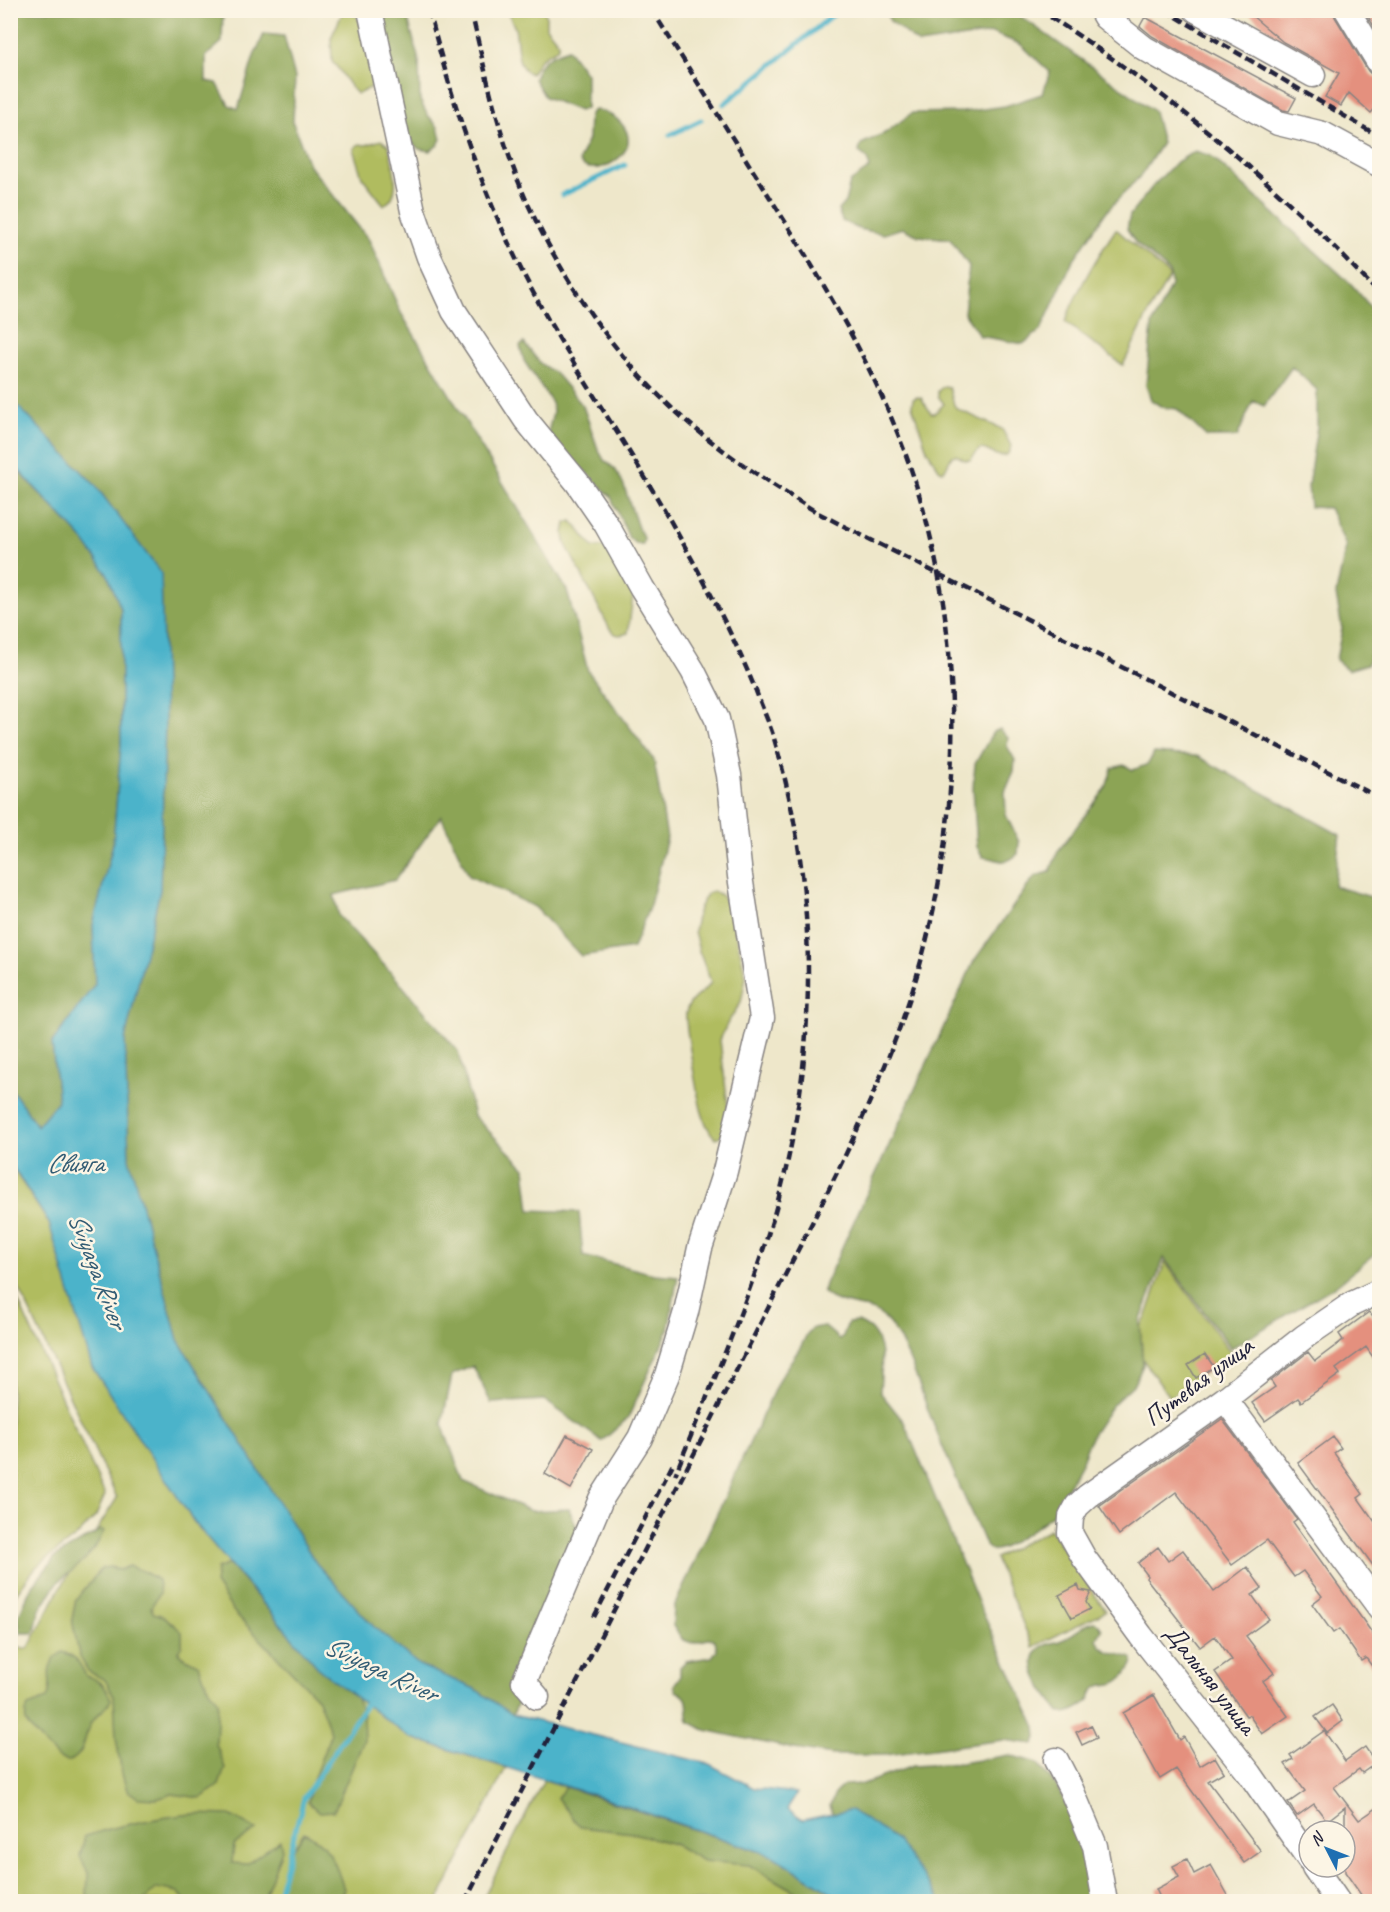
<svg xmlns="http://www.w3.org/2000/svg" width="1390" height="1912" font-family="Caveat,sans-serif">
<rect width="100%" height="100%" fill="#fcf5e5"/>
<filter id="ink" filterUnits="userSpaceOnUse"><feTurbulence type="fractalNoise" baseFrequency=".0167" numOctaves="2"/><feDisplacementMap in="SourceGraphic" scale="12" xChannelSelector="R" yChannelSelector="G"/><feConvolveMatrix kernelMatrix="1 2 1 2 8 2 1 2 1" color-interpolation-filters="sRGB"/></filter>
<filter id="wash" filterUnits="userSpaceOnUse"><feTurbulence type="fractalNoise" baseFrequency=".008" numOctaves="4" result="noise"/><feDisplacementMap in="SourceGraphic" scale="24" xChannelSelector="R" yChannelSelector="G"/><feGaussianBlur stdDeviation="1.35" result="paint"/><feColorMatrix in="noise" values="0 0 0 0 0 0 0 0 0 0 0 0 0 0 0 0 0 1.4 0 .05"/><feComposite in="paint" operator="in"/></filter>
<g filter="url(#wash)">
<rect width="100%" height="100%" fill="#eee7ca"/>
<!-- green -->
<path fill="#b0bc5e" stroke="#696f4c" stroke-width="1.5" d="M347,11H351C370,26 370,58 375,81L370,88L358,94C347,87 343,71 332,62L331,38L343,12Z
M507,11H544L546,15V27L559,43L557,49L541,58L531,74C514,67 519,44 515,29C513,23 510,17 507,11Z
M381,140L389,146C392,164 404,195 384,205L362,177L354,152V148L359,144L366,145Z
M1116,229L1170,276L1150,310L1123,365L1065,322C1078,288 1096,259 1116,229Z
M944,386L949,387L954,405L957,409L1002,429L1011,446L1008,454C995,460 991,449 980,449L970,460H965L956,455L952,456L945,470L942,471L939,469L927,450L912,405L913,399L917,397L921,398L931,413H935L944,404L938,396V391Z
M572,521L593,547C596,548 599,547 602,547C614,549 626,587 633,596L628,633C619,636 616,636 610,629L565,543L564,533L566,523Z
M713,891L721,895L730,907L746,977L741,1002L727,1024L720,1040L728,1107L727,1128L721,1136L715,1138C707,1130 704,1119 701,1109C698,1097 684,1021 686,1013C689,997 704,994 711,982L699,951L694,931L699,908L707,894Z
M10,1164L49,1223L92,1367L194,1522L320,1670L409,1737L506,1768L438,1901H11V1645L28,1649L59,1590L117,1498L11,1271Z
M1165,1262L1232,1354L1169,1397L1130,1341L1146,1318Z
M11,1285L105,1495L96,1516L79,1534L36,1567L11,1600Z
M1050,1529L1106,1611L1033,1647L995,1558Z
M544,1780L597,1796L845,1901L481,1902Z"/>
<!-- forest -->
<path fill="#8ca455" stroke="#576348" stroke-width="1.5" d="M10,11H223L222,42L206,56V81L217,83L229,105L238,109L254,56L264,34L284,36L295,77L293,123L309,165L369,240L401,313L567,590L588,671L654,760L667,838L650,905L633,948L581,956L535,907L469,876L441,816L395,880L334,895L339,916L395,977L458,1051L474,1116L525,1168L530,1210L579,1212L583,1256L654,1274L678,1276L668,1331L628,1418L602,1441L544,1400L491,1403L473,1366L452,1375L442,1424L463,1481L531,1511L569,1509L580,1535L513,1715L475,1689L419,1665L374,1627L316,1563L178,1340L129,1159L125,1039L160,890L165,723L161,573L95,485L11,399Z
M378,11H406L419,61L420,100L427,114L438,127L441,139L438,145L430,151L419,149L406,137Z
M885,11H1013L1154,111L1162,143L1142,174L1106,212L1072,262L1041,330L1023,344L980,336L964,313L969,266L950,239L919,236L902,228L884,234L859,229L842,221L838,210L845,202L850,182L870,168L867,158L859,152L861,144L885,133L912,113L963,112L1005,106L1042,94L1050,72L1020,44L992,33L919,44L890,21Z
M568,49L586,74V108L579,111L545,97L534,79C539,60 549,55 568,49Z
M596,110C606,112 615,116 621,123C648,154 590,182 579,161L588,139L589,116L592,111Z
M1195,151L1211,156L1352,285L1379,317L1380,617L1368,664L1348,670L1336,660L1342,629L1336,594L1346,546L1329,508L1310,507L1308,486L1317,426V390L1292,367L1264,406L1253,401L1237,437H1207L1177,409L1162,407L1151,400L1146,385L1152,325L1171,285L1170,274L1164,267L1135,242L1127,229L1130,215L1153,186L1175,163Z
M524,343L540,363L556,374L583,406L598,449L604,460L615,469L623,483L638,528L644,538L643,544H636L629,538L611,497L584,470L569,460L548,432L553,413L552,403L524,361L520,346Z
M10,462L81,537L108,575L121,609V746L113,844L93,925L95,985L52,1042L58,1101L37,1126L10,1087Z
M1000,729L1008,738L1007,746L1015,760L1014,771L1005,792L1006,815L1019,842L1018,854C1001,868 1001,858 983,857L977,847L973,788L975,764L993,732Z
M1154,753L1197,756L1340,835L1334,886L1371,897H1379V1251L1334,1287L1231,1348L1164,1258L1140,1322L1143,1365L1134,1384L1112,1405L1092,1435L1082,1461L1053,1514L1028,1533L1003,1548L992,1551L985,1545C968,1504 949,1464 933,1423C919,1389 911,1351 888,1322C873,1302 837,1308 823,1292L825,1284L974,961L1035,876L1050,872L1058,851L1106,788L1112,768L1124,765L1133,770L1148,764Z
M858,1322C862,1324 868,1327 871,1330C886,1346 881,1373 880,1392L904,1422L981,1609L1036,1727L1037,1738L1034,1744L1004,1740L885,1755H833L794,1749L705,1730L689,1722C685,1707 693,1698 676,1691L674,1685L680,1677V1667L686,1661L712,1657L717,1650L715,1640L708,1639L693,1643L683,1640L673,1626L674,1607L780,1377L800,1348L807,1334L813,1328L824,1326L839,1339L843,1336L848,1323Z
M100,1530L104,1531L95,1548L83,1562L58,1582L40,1609L34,1633H20L18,1617L31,1588L55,1557Z
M229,1564L320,1670L357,1698L363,1714L364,1740L334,1811L319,1812L308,1802L313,1780L331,1733L318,1699L234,1612L215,1584L217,1569Z
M129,1566L143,1571L158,1580L160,1593L151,1607L153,1613L164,1616L182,1632V1646L178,1652L182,1656L199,1665L208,1688L218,1701L216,1744L225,1768L219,1785L201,1798L172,1794L157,1799L138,1798L127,1790L122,1774L116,1738L114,1696L105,1680L88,1671L79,1655L72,1619L76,1599L102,1568L111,1567L120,1570Z
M1094,1622L1099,1624L1102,1630L1097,1639C1103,1656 1121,1652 1133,1659C1133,1668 1121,1682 1112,1684C1105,1685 1100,1684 1094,1690C1091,1693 1092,1694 1090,1698C1085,1706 1070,1714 1060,1713C1051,1699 1020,1665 1040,1648C1047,1643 1055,1643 1062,1640C1074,1635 1081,1625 1094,1622Z
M62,1652C77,1656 79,1662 86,1676C100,1680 107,1687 111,1700C105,1711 95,1715 90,1725C83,1739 86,1753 70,1761C66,1761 65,1761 61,1759C55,1756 28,1728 26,1721C25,1716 26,1711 28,1706L47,1699C56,1680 39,1669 62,1652Z
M1009,1755L1037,1763L1056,1785L1073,1819L1096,1901H935L834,1820L830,1805L836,1792L844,1785L863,1784L913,1766L961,1763Z
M566,1787L773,1856L845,1901H803L808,1899L749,1865L703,1861L674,1844L633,1833L580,1827L557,1798Z
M191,1814L230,1815L256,1830L234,1845L232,1863L247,1864L280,1840L282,1850L263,1901H186L178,1892L157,1888L143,1901H100L87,1896L88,1873L80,1856L85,1836C120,1825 154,1818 191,1814Z
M304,1832C331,1845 335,1863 344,1889L338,1901H275L280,1891L290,1853Z"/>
<!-- water -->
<path fill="#4bb3ca" stroke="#366a82" stroke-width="1.5" d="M11,399L95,485L161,573L165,723L160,890L125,1039L129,1159L178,1340L316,1563L374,1627L419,1665L475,1689L513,1715L709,1764L754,1788L797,1793L787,1809L803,1820L851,1810L897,1840L941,1901H845L773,1856L597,1796L409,1737L320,1670L194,1522L92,1367L49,1223L11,1164L10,1087L37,1126L58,1101L52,1043L95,984L93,925L113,844L121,746V609L108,575L81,537L11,462Z"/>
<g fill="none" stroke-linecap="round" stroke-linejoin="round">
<!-- stream -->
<path stroke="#4bb3ca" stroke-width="5" d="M724,104L839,10
M670,135L701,120
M562,195L625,165
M276,1902L304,1798L366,1704"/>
</g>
<g id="blocks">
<!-- building -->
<path fill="#e4907e" d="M1245,10H1333L1335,17L1368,71L1373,76L1380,78V103L1371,113L1349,93L1341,106L1325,97L1339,73L1283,42Z
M1364,10H1380V36Z
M1145,17L1296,98L1289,111L1283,110L1152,36L1140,26Z
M1369,1312L1380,1326V1367L1366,1347L1336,1369L1340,1374L1301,1402L1298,1398L1265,1421L1252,1403L1275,1387L1271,1381L1308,1352L1315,1361L1343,1340L1339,1334Z
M1205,1354L1214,1367L1196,1378L1188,1365Z
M1222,1419L1297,1519L1293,1522L1380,1644V1677L1366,1658L1361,1661L1339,1629L1333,1633L1312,1604L1322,1596L1303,1571L1294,1577L1267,1540L1232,1565L1176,1492L1119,1535L1099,1506Z
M567,1435L593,1449L571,1489L545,1474Z
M1333,1437L1341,1448L1334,1453L1363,1494L1358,1498L1380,1529V1575L1298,1463Z
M1158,1547L1168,1561L1183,1550L1214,1592L1247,1567L1262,1588L1252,1595L1269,1619L1246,1636L1274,1673L1263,1681L1288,1716L1262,1734L1249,1715L1246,1716L1215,1672L1232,1660L1215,1636L1200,1647L1146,1578L1148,1576L1138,1563Z
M1078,1585L1080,1590L1091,1592L1086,1602L1090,1609L1072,1618L1059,1595Z
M1154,1695L1180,1740L1184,1737L1200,1766L1215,1757L1224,1772L1208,1781L1261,1851L1244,1863L1176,1769L1160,1779L1123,1713Z
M1332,1705L1343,1721L1327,1733L1315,1717Z
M1091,1725L1097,1738L1082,1745L1076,1732Z
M1324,1731L1345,1761L1365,1747L1376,1763L1362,1773L1359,1769L1334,1787L1359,1820L1380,1806V1898L1374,1902H1366L1345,1872V1807L1327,1821L1314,1804L1297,1816L1288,1803L1305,1791L1285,1764L1293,1759L1290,1755Z
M1187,1859L1194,1874L1211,1865L1229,1897L1221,1902H1162L1156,1889L1179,1877L1173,1866Z"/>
</g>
</g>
<g filter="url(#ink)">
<use href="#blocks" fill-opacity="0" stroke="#888482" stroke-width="1.5"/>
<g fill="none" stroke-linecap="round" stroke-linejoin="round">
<defs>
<path id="minor" d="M370,10L413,211L429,257L454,311L526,420L577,482L606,524L642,588L693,671L717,719L729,775L740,876L762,1018L725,1171L700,1248L686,1312L667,1375L640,1438L601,1499L524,1682L537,1697
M1101,10L1105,17L1144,48L1278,123L1323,134L1380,165
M1196,10L1313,75
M1347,10L1380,64
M1225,1399L1380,1608
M1056,1760L1071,1789L1095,1846L1105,1902
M1309,1859L1250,1774L1141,1636L1084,1558L1070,1533L1071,1517L1077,1506L1088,1496L1225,1399L1304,1337L1352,1304L1380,1291
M1314,1867L1338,1902"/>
</defs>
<!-- minor casing -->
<use href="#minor" stroke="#888482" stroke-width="27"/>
<!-- minor -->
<use href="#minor" stroke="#fff" stroke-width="24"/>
<!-- rail -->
<path stroke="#22223b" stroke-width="4.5" stroke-dasharray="9 4.5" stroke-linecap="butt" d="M429,10C452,103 482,192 525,277C566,357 618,430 663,508C697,567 730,627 756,691C761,705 768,720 773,735C821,894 819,1066 771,1225C745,1310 708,1393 675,1475
M471,10C486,76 500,141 527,202C565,285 621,366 691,425C730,458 774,486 818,513L1380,798
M1039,10C1164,88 1280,186 1380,295
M1165,10L1380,137
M594,1617L674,1462
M465,1902C547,1741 629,1580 712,1419C746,1351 781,1283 816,1215C853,1141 889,1065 914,985C960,836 966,664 924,512C893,397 832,296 769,196C730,134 691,72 652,10"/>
</g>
</g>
<g text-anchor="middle" stroke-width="5" stroke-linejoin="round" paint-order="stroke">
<!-- street labels -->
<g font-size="26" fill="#22223b" stroke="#fcf5e5">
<text transform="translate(1198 1381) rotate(-37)" y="9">Путевая улица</text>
<text transform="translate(1211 1679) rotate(52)" y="9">Дальняя улица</text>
</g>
<!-- water labels -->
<g font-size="27" font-style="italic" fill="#325c74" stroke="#fcf5e5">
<text x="75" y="1172">Свияга</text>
<text transform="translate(98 1270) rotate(69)" y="9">Sviyaga River</text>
<text transform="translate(381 1669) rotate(25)" y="9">Sviyaga River</text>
</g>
</g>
<!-- margin -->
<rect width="1390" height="1912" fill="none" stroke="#fcf5e5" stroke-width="36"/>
<!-- north arrow -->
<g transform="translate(1327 1849) rotate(312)"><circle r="28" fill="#fcf5e5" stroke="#a5a1a1" stroke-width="1.5"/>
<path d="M0-4.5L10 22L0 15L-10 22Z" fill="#1f6fb2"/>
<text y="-9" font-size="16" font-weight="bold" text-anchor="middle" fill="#22223b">N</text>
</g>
</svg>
